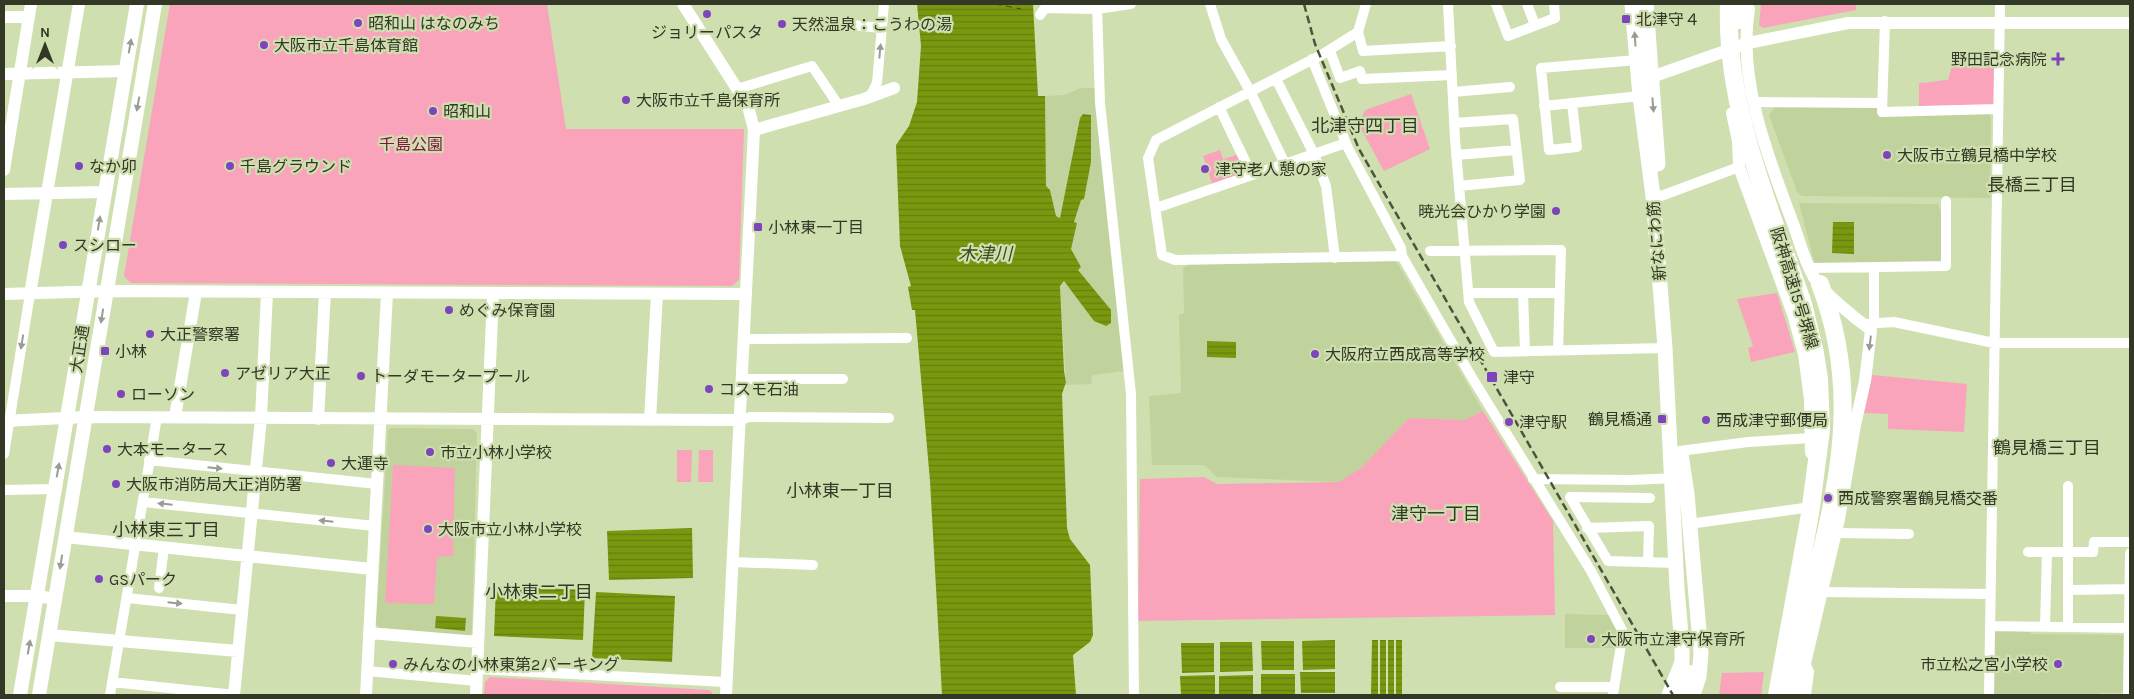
<svg xmlns="http://www.w3.org/2000/svg" width="2134" height="699" font-family="Karla,'Noto Sans JP',sans-serif">
<defs>
<pattern id="water-rules" width="6" height="5" patternUnits="userSpaceOnUse" patternTransform="scale(1.25)"><rect width="6" height="5" fill="#7a980f"/><path d="M0 2.5h6" fill="none" stroke="#657d0e"/></pattern>
</defs>
<rect width="100%" height="100%" fill="#cfdfaf"/>
<!-- built -->
<path fill="#c1d39d" d="M1081,88H1096L1125,371L1092,375L1091,384L1064,385L1066,382L1060,286L1081,267L1070,249L1077,223L1056,216L1050,190L1046,186L1045,96L1065,95Z
M1777,105L1879,106L1988,113L1991,117L1990,198L1802,196L1797,192L1769,115Z
M1799,203L1938,204L1944,220V260L1940,263L1815,265Z
M1396,261L1483,411L1466,420L1409,418L1362,467L1339,482L1217,477L1204,465H1152L1149,396L1181,393L1179,315L1184,313L1183,268L1189,264Z
M391,428L473,429L477,434L472,633L468,637L379,628L376,624L388,430Z
M1565,614L1609,615L1619,633L1616,648H1565Z
M1993,630H2030L2031,634L2125,635L2124,693H2100V695H1992Z"/>
<!-- park -->
<path fill="#faa4bb" d="M170,4H547L566,129H744L739,280L732,286L131,283L124,276Z
M1761,4H1856V10L1763,28L1759,25Z
M1952,66H1995L1994,105L1919,108V83C1930,83 1938,80 1948,80Z
M1411,94L1430,149L1384,171L1359,125L1365,110Z
M1220,150L1223,159L1240,154L1249,174L1212,184L1203,156Z
M1777,293L1795,352L1751,362L1748,348L1753,346L1737,299Z
M1872,375L1967,384L1964,432L1888,429V414L1864,413Z
M1483,411L1553,521L1555,615L1138,621L1140,479L1204,477L1217,484L1339,482L1362,467L1409,418L1465,420Z
M677,450H692L691,482H677Z
M699,450H713V482H698Z
M393,465L455,468L453,556L437,557L434,604L385,603Z
M1764,672L1761,695H1719L1722,673Z
M490,677L710,690L714,695H484L485,682Z"/>
<!-- water -->
<path fill="url(#water-rules)" d="M917,4H1033L1038,96H1045L1046,186L1050,190L1056,216L1060,218L1080,118L1083,114L1091,115V162L1084,199L1081,200L1074,222L1077,223L1071,249L1081,267L1078,270L1111,310V323L1106,326L1094,321L1064,281L1060,286L1064,371L1066,382L1062,394L1067,528L1070,539L1090,565L1093,635L1090,642L1073,655L1076,695H942L930,481L915,310H912L908,287L911,286L900,246L896,145L909,126L917,102L921,46Z
M1833,222H1854V254L1832,253Z
M1207,341L1236,342V358L1207,357Z
M692,528L693,578L609,580L607,531Z
M496,586L585,590L583,640L494,636Z
M596,592L675,596L672,662L592,658Z
M436,616L466,618L465,631L435,628Z
M1335,640V669L1303,670L1302,641Z
M1372,640H1378V695H1371Z
M1380,640H1386V695H1380Z
M1388,640H1394V695H1388Z
M1396,640H1402V695H1396Z
M1261,641H1294V670H1262Z
M1220,642H1252L1253,671L1220,672Z
M1181,643H1214V672L1182,673Z
M1300,672H1335V693H1301Z
M1261,674H1295V695H1261Z
M1215,675V695H1181L1180,676Z
M1253,675V695H1219V676Z"/>
<g fill="none" stroke-linecap="round" stroke-linejoin="round">
<!-- ferry -->
<path stroke="#3d4a1a" stroke-width="1" stroke-dasharray="6 5" stroke-linecap="butt" d="M995,4L1021,9"/>
<!-- minor -->
<path stroke="#fff" stroke-width="10" d="M1097,4L1100,103L1131,394L1134,695
M1210,4L1221,39L1250,91L1285,164
M1366,4L1358,32L1323,54L1156,140L1148,158L1162,255L1175,260L1402,256
M1448,4L1455,139L1469,302L1494,352L1665,348
M1496,4L1508,36L1555,18L1554,4
M1527,4L1535,25
M1040,15L1045,8L1097,9L1131,4
M1885,21L1882,112L1997,109
M821,22L882,28
M1358,32L1363,51L1451,46
M1330,51L1340,78L1360,71L1362,79L1452,75
M1312,59L1348,148L1401,248L1402,256L1471,376L1591,571L1623,632L1613,695
M1276,79L1314,154L1326,186L1335,258
M737,89L812,66L839,106
M1453,92L1510,87
M870,97L877,83L884,4
M1753,102L1882,103
M1572,103L1577,147L1549,150L1541,68L1637,60
M1544,106L1640,96
M1219,107L1252,175
M1454,123L1513,119L1520,180L1459,186
M1456,155L1516,150
M1653,196H1661L1739,167
M1156,208L1346,143
M1430,251L1561,250L1558,351
M1810,268L1946,266V201
M1468,293H1559
M1523,293L1525,351
M1874,323V267
M1863,324L1894,322L1994,343H2130
M744,339L907,338
M742,379H843
M739,420L750,417L889,418
M1680,451L1748,442L1811,438
M4,454L30,294
M149,460L377,484
M1533,479L1631,480L1677,478
M2068,486V627
M4,490L54,489
M1650,498L1570,497L1608,561L1676,563
M143,502L375,526
M1689,524L1804,508
M1587,528L1649,526L1648,562
M1836,533L1909,534
M2028,552H2093L2094,542H2130
M733,562L813,565
M159,588L164,547
M2069,590L2129,589
M1822,592L1990,594
M127,598L242,610
M1990,626L2130,628
M2045,626L2047,553
M477,669L726,682
M367,671L477,681
M112,682L235,695
M1560,687H1614
M110,695L157,417
M1989,695L2000,4
M2128,695L2130,553"/>
<!-- tertiary -->
<path stroke="#fff" stroke-width="12" d="M683,4L748,106L754,130L726,695
M1749,9C1737,80 1769,160 1794,226C1800,243 1805,263 1815,279C1825,294 1856,319 1871,330L1865,381L1855,425L1839,519L1805,663
M4,17H29
M4,74L126,71
M1643,80L1748,43L1848,23H2130
M1732,113L1738,141L1739,167L1793,314L1804,354L1810,400L1811,453
M754,130L864,99L894,88
M4,170L31,4
M4,194L105,192
M4,294L107,291L746,294
M30,294L79,4
M175,417L196,292
M318,419L325,293
M650,420L657,294
M4,421L86,417L739,420
M65,537L372,569
M4,596H37L56,599
M369,633L478,642
M49,635L238,651
M1805,665L1808,672L1805,695
M234,695L261,418L267,292
M366,695L387,293
M476,695L493,294"/>
<!-- secondary -->
<path stroke="#fff" stroke-width="14" d="M20,695L137,4
M39,695L155,4"/>
<!-- primary -->
<path stroke="#fff" stroke-width="15" d="M1632,4L1640,96L1653,196L1665,348L1677,588L1682,646V662L1669,695
M1646,4L1658,164
M1681,454L1687,494L1701,653L1699,677L1693,695
M1681,695L1688,672"/>
<!-- motorway -->
<path stroke="#fff" stroke-width="18" d="M1729,4C1725,108 1770,207 1803,304L1815,353L1819,379L1821,430L1810,514L1777,695
M1740,20L1742,4
M1790,695C1799,659 1804,623 1813,587C1839,482 1861,390 1820,284"/>
<!-- rail -->
<path stroke="#4d543d" stroke-width="2.5" stroke-dasharray="8 4" stroke-linecap="butt" d="M1304,4L1315,44L1359,149L1673,695"/>
</g>
<!-- one-way arrows -->
<defs><path id="oneway-solid" d="M-6-.8H1V-3.2L6.5 0L1 3.2V.8H-6Z" transform="scale(1.25)"/></defs>
<g fill="#989c92">
<use href="#oneway-solid" transform="translate(1635 39) rotate(-94)"/>
<use href="#oneway-solid" transform="translate(130 46) rotate(-80)"/>
<use href="#oneway-solid" transform="translate(880 51) rotate(-85)"/>
<use href="#oneway-solid" transform="translate(138 104) rotate(100)"/>
<use href="#oneway-solid" transform="translate(1653 105) rotate(85)"/>
<use href="#oneway-solid" transform="translate(99 223) rotate(-81)"/>
<use href="#oneway-solid" transform="translate(102 316) rotate(99)"/>
<use href="#oneway-solid" transform="translate(22 342) rotate(99)"/>
<use href="#oneway-solid" transform="translate(1870 343) rotate(97)"/>
<use href="#oneway-solid" transform="translate(215 468) rotate(6)"/>
<use href="#oneway-solid" transform="translate(58 470) rotate(-80)"/>
<use href="#oneway-solid" transform="translate(165 504) rotate(-174)"/>
<use href="#oneway-solid" transform="translate(326 521) rotate(-174)"/>
<use href="#oneway-solid" transform="translate(61 562) rotate(99)"/>
<use href="#oneway-solid" transform="translate(175 603) rotate(6)"/>
<use href="#oneway-solid" transform="translate(29 647) rotate(-80)"/>
</g>
<!-- markers -->
<g fill="#7d44bb" stroke="#cfdfaf" stroke-width="2">
<circle cx="707" cy="14" r="5"/>
<rect x="1621" y="14" width="10" height="10" rx="2.5"/>
<circle cx="358" cy="23" r="5"/>
<circle cx="782" cy="24" r="5"/>
<circle cx="264" cy="45" r="5"/>
<path d="M2055.5 51.5h5v5h5v5h-5v5h-5v-5h-5v-5h5z"/>
<circle cx="626" cy="100" r="5"/>
<circle cx="433" cy="111" r="5"/>
<circle cx="1887" cy="155" r="5"/>
<circle cx="79" cy="166" r="5"/>
<circle cx="230" cy="166" r="5"/>
<circle cx="1205" cy="169" r="5"/>
<circle cx="1556" cy="211" r="5"/>
<rect x="753" y="222" width="10" height="10" rx="2.5"/>
<circle cx="63" cy="245" r="5"/>
<circle cx="449" cy="310" r="5"/>
<circle cx="150" cy="334" r="5"/>
<rect x="100" y="346" width="10" height="10" rx="2.5"/>
<circle cx="1315" cy="354" r="5"/>
<circle cx="225" cy="373" r="5"/>
<circle cx="361" cy="376" r="5"/>
<rect x="1486" y="371" width="12" height="12" rx="2.5"/>
<circle cx="709" cy="389" r="5"/>
<circle cx="121" cy="394" r="5"/>
<rect x="1657" y="414" width="10" height="10" rx="2.5"/>
<circle cx="1706" cy="420" r="5"/>
<circle cx="1509" cy="422" r="5"/>
<circle cx="107" cy="449" r="5"/>
<circle cx="430" cy="452" r="5"/>
<circle cx="331" cy="463" r="5"/>
<circle cx="116" cy="484" r="5"/>
<circle cx="1828" cy="498" r="5"/>
<circle cx="428" cy="529" r="5"/>
<circle cx="99" cy="579" r="5"/>
<circle cx="1591" cy="639" r="5"/>
<circle cx="393" cy="664" r="5"/>
<circle cx="2058" cy="664" r="5"/>
</g>
<g text-anchor="middle" stroke-width="4.5" stroke-linejoin="round" paint-order="stroke">
<!-- poi labels -->
<g font-size="16" fill="#323825" stroke="#cfdfaf" text-anchor="start">
<text x="1636" y="25">北津守４</text>
<text x="368" y="29">昭和山 はなのみち</text>
<text x="792" y="30">天然温泉：こうわの湯</text>
<text x="707" y="38" text-anchor="middle">ジョリーパスタ</text>
<text x="274" y="51">大阪市立千島体育館</text>
<text x="2047" y="65" text-anchor="end">野田記念病院</text>
<text x="636" y="106">大阪市立千島保育所</text>
<text x="443" y="117">昭和山</text>
<text x="1897" y="161">大阪市立鶴見橋中学校</text>
<text x="89" y="172">なか卯</text>
<text x="240" y="172">千島グラウンド</text>
<text x="1215" y="175">津守老人憩の家</text>
<text x="1546" y="217" text-anchor="end">暁光会ひかり学園</text>
<text x="768" y="233">小林東一丁目</text>
<text x="73" y="251">スシロー</text>
<text x="459" y="316">めぐみ保育園</text>
<text x="160" y="340">大正警察署</text>
<text x="115" y="357">小林</text>
<text x="1325" y="360">大阪府立西成高等学校</text>
<text x="235" y="379">アゼリア大正</text>
<text x="371" y="382">トーダモータープール</text>
<text x="1503" y="383">津守</text>
<text x="719" y="395">コスモ石油</text>
<text x="131" y="400">ローソン</text>
<text x="1652" y="425" text-anchor="end">鶴見橋通</text>
<text x="1716" y="426">西成津守郵便局</text>
<text x="1519" y="428">津守駅</text>
<text x="117" y="455">大本モータース</text>
<text x="440" y="458">市立小林小学校</text>
<text x="341" y="469">大運寺</text>
<text x="126" y="490">大阪市消防局大正消防署</text>
<text x="1838" y="504">西成警察署鶴見橋交番</text>
<text x="438" y="535">大阪市立小林小学校</text>
<text x="109" y="585">GSパーク</text>
<text x="1601" y="645">大阪市立津守保育所</text>
<text x="403" y="670">みんなの小林東第2パーキング</text>
<text x="2048" y="670" text-anchor="end">市立松之宮小学校</text>
</g>
<!-- park labels -->
<g font-size="16" fill="#811440" stroke="#cfdfaf">
<text x="411" y="150">千島公園</text>
</g>
<!-- street labels -->
<g font-size="16" fill="#323825" stroke="#cfdfaf">
<text transform="translate(1656 241) rotate(-95)" y="6">新なにわ筋</text>
<text transform="translate(1795 288) rotate(73)" y="6">阪神高速15号堺線</text>
<text transform="translate(79 349) rotate(-81)" y="6">大正通</text>
</g>
<!-- neighbourhood labels -->
<g font-size="18" fill="#323825" stroke="#cfdfaf">
<text x="1365" y="132">北津守四丁目</text>
<text x="2032" y="191">長橋三丁目</text>
<text x="2047" y="454">鶴見橋三丁目</text>
<text x="840" y="497">小林東一丁目</text>
<text x="1436" y="520">津守一丁目</text>
<text x="166" y="536">小林東三丁目</text>
<text x="539" y="598">小林東二丁目</text>
</g>
<!-- water labels -->
<g font-size="18" font-style="italic" fill="#3d4a1a" stroke="#cfdfaf">
<text x="985" y="260">木津川</text>
</g>
</g>
<!-- border -->
<rect width="2134" height="699" fill="none" stroke="#323825" stroke-width="10"/>
<!-- north arrow -->
<g transform="translate(45 45)" stroke="#cfdfaf" stroke-width="4" paint-order="stroke">
<path d="M0-4L9 19L0 12L-9 19Z" fill="#323825"/>
<text y="-8" font-size="14" font-weight="bold" text-anchor="middle" fill="#323825">N</text>
</g>
</svg>
